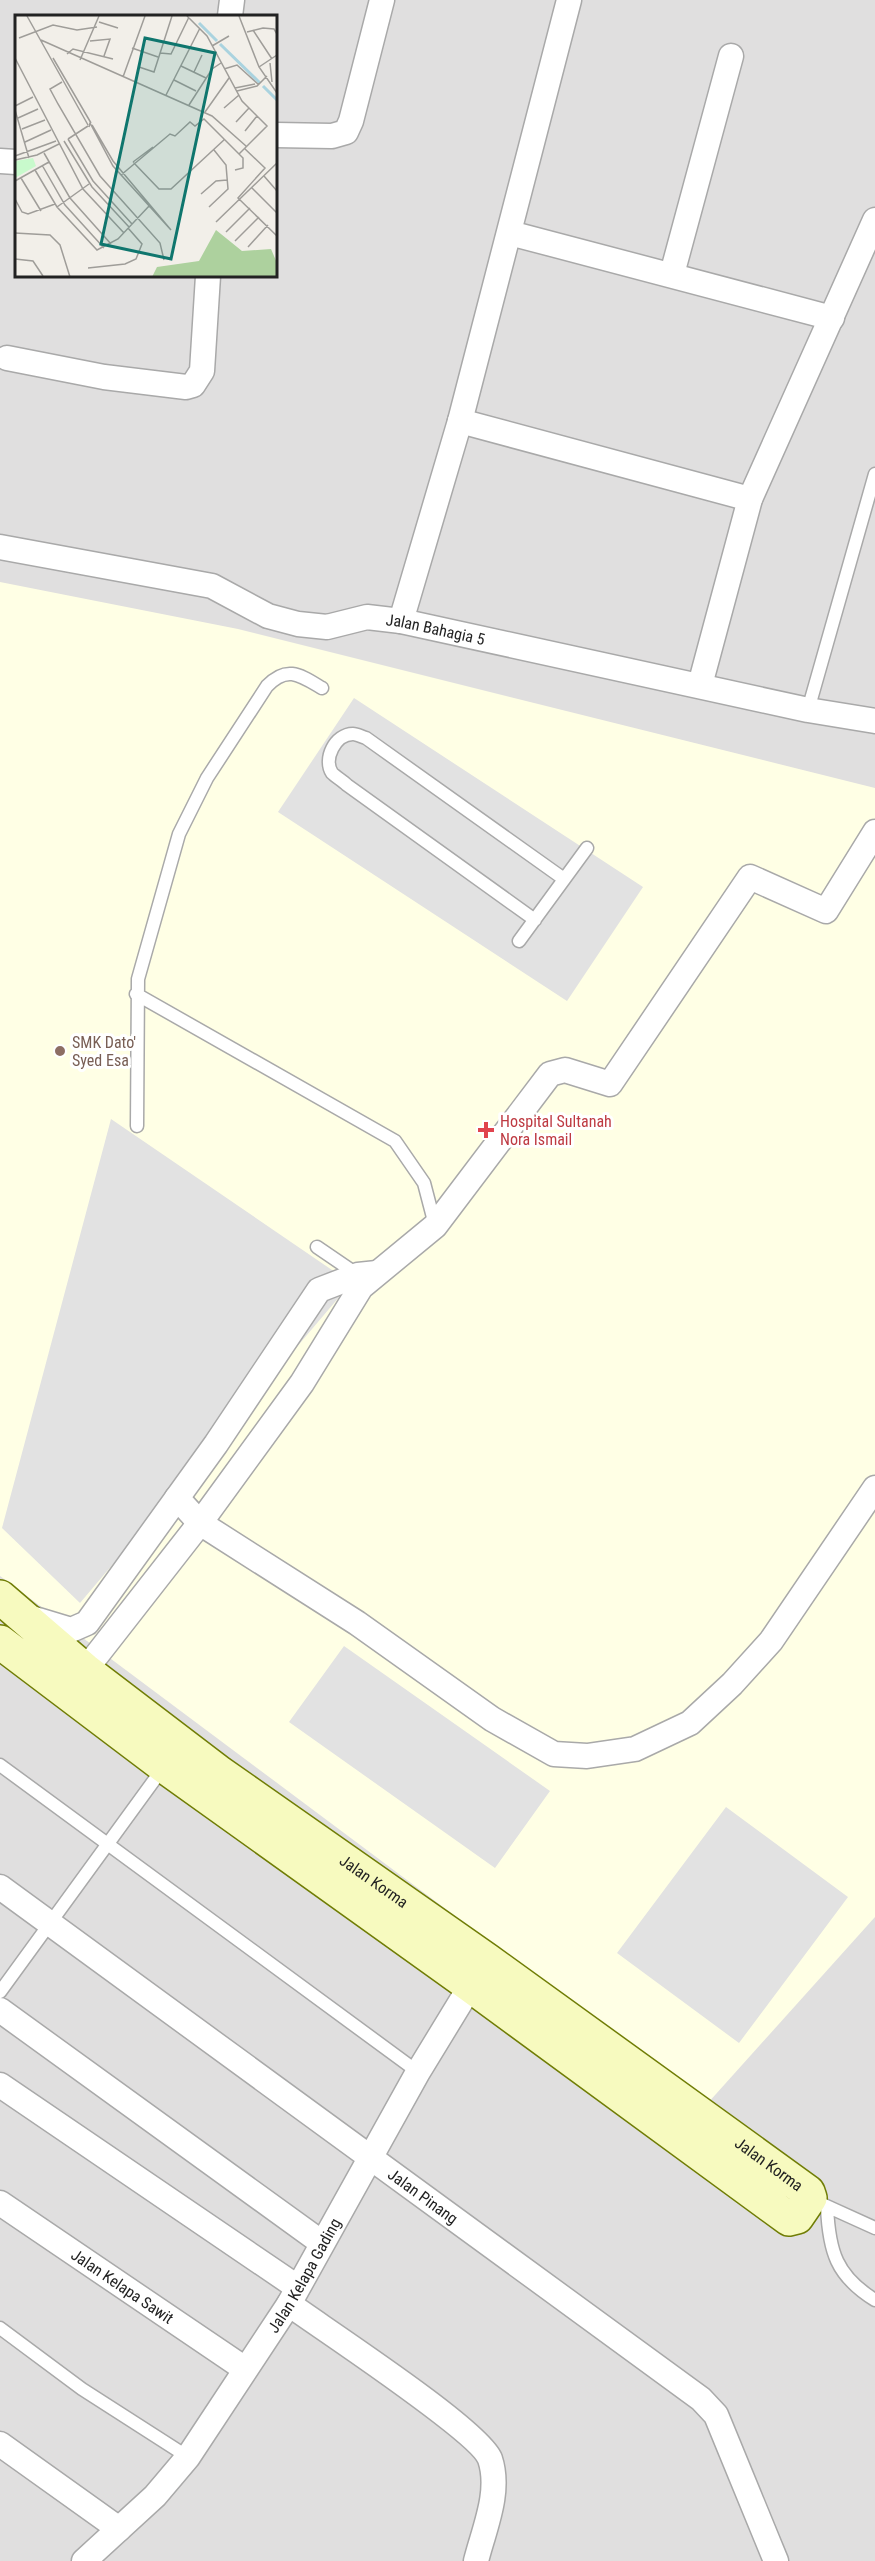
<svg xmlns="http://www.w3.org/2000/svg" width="875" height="2561" font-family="'Roboto Condensed',sans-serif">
<rect width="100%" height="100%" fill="#f2efe9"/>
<!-- residential -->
<path fill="#e0dfdf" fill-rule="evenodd" d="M0,0H875V2561H0ZM16,16H276V276H16Z"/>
<!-- education -->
<path fill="#ffffe5" d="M0,582L238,629L875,788V1917L707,2104L0,1576Z"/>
<!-- parking -->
<path fill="#e2e2e2" d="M354,698L643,887L567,1001L278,812Z
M111,1119L351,1283L80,1603L2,1528Z
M344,1646L550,1791L495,1868L289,1722Z
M726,1807L848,1897L739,2043L617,1953Z"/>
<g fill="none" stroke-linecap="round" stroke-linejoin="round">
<defs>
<path id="lane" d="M808,710L875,474
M535,920L347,785C343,781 336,777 332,773C323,759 335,734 353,734C357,734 362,737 366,738L564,879
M519,941L587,848
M136,994L395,1141L424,1183L435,1225
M137,1126L138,979L179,834L207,778L267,686C287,665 300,675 322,688
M317,1247L358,1275
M0,1765L418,2072
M0,1992L163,1768
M822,2204L875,2228
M827,2207C829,2251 836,2276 875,2300
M0,2328L82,2389L188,2457"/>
<g id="street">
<path d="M230,16L232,0"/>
<path d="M276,135L332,136L346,132L351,121L382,0"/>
<path d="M0,161L16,162"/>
<path d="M510,233L832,318"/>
<path d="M672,274L731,56"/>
<path d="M7,358L104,377L186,387L193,385L202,371L208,276"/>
<path d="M460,421L750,499"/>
<path id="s1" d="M0,547L212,586L268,616L298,624L327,627L367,617L401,621L808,710L875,721"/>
<path d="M401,621L460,421L569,0"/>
<path d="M700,685L750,499L875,220"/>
<path d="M177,1498L200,1523L357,1623L492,1719L554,1754L587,1756L635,1749L690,1723L732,1684L771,1641L875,1488"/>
<path d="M28,1617L71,1630L87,1623L216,1444L319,1290L358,1275L377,1273"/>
<path d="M75,1683L200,1523L302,1383L361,1287L435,1226L550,1074L565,1070L610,1084L750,877L826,911L875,832"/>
<path id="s2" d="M0,1887L701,2399L716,2415L776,2561"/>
<path d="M0,2010L322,2243"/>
<path d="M0,2085L297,2287"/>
<path id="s3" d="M0,2203L245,2369"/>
<path d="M289,2304C322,2328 480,2431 490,2459C501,2492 484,2529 476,2561"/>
<path d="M0,2444L119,2529"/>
<path id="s4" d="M84,2561L155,2496L188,2457L289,2304L418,2072L479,1972"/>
</g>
<g id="secondary">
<path id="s5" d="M0,1597L85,1670L220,1773L487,1960L808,2192L810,2198L797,2217L789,2219L471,1986L164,1766L0,1642"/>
</g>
</defs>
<!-- lane casing -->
<use href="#lane" stroke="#a9a9a9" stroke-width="15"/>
<!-- street casing -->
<use href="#street" stroke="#a9a9a9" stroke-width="27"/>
<!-- secondary casing -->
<use href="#secondary" stroke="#707d05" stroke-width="36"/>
<!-- lane -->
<use href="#lane" stroke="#fff" stroke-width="12"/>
<!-- street -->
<use href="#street" stroke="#fff" stroke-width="24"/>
<!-- secondary -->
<use href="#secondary" stroke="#f7fabf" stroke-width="33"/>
</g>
<!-- markers -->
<circle fill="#8d6e63" stroke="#fff" stroke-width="2" cx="60" cy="1051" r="6"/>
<path fill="#e0444e" stroke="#fff" stroke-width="2" d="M483 1121h6v6h6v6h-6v6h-6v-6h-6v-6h6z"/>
<g text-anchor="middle" stroke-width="6" stroke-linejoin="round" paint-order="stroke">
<!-- street labels -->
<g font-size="16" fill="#222" stroke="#fff">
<text dy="6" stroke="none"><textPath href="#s1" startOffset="450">Jalan Bahagia 5</textPath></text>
<text dy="6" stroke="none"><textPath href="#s5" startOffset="470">Jalan Korma</textPath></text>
<text dy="6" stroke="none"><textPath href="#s5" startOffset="956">Jalan Korma</textPath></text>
<text dy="6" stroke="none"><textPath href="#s2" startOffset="524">Jalan Pinang</textPath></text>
<text dy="6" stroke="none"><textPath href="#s4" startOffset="363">Jalan Kelapa Gading</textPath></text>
<text dy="6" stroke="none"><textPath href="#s3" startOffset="148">Jalan Kelapa Sawit</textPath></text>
</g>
<!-- education labels -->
<g font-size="16" fill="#785e54" stroke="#fff" text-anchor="start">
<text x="72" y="1048">SMK Dato'<tspan x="72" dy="18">Syed Esa</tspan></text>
</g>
<!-- health labels -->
<g font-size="16" fill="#be3a42" stroke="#fff" text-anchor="start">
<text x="500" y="1127">Hospital Sultanah<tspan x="500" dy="18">Nora Ismail</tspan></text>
</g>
</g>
<!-- overview -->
<g transform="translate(15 15)">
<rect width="262" height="262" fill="#f2efe9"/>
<path d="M201,215L227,236L256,234L262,248V262H137L142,252L184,246Z" fill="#add19e"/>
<path d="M18,143L21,151L0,163V146Z" fill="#c8facc"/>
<path fill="none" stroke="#aad3df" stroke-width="3" d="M184,8L202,26M205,29L245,68M248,71L262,85"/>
<path fill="none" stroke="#9f9d99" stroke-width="1.5" d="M12,1L73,110M172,1L192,21L227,86L252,111L224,139M224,1L244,52L262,78M84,7L103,13M238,15L257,44M232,17L248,13L259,14L262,19M4,23L38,10L62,15L82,12M26,25L197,101L231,131M75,26L95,24L89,41M197,31L214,21M117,33L143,42M145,38L156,39L174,2M52,39L58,34L98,44M0,43L68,174L109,218M38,43L76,108M65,45L84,1M255,48L257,67M166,51L191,63M124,52L139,57L157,1M244,52L262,40M209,54L222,50L244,70M179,57L187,40M108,62L130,1M159,65L181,76M47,67L35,74L43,89L85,161L145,228L149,245M220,73L240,69M222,76L242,71L252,61M151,80L185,13M174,90L197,54L206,48M0,91L18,82M209,93L224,80M0,95L14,143M190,97L214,63M3,103L23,94M221,107L234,93M74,112L75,108L98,151L156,215L98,146L77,110M7,114L30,105M230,116L242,101M53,124L78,166L117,209M53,124L73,111M49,126L77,172L114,212M10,127L36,115M229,133L250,153L223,183L262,221M29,138L55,183L96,229M0,141L41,126M0,145L22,140L44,129M118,147L144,174H156L210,124M118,147L138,132M27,150L50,190L89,233M20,155L42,192L82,235L103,224L135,190M106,160L155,119L160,121L175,107L180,111L189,104L228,143V153L220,155M249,161L262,176M6,163L26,196M0,166L34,147M237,173L262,198M186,179L201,166L212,165M0,184L7,197L13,199L40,189M42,192L74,169M194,192L213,174L211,150L199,135M201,207L262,148M211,217L235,193M0,218L35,220L45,230L55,262M220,226L244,202M233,232L253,210M0,244L18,246L28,261M73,253L110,249L121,244L127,229L113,213"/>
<path fill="#0f766e" fill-opacity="0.15" stroke="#0f766e" stroke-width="3" d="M130,23L200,38L156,244L86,229Z"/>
<rect width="262" height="262" fill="none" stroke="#222" stroke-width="3"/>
</g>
</svg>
